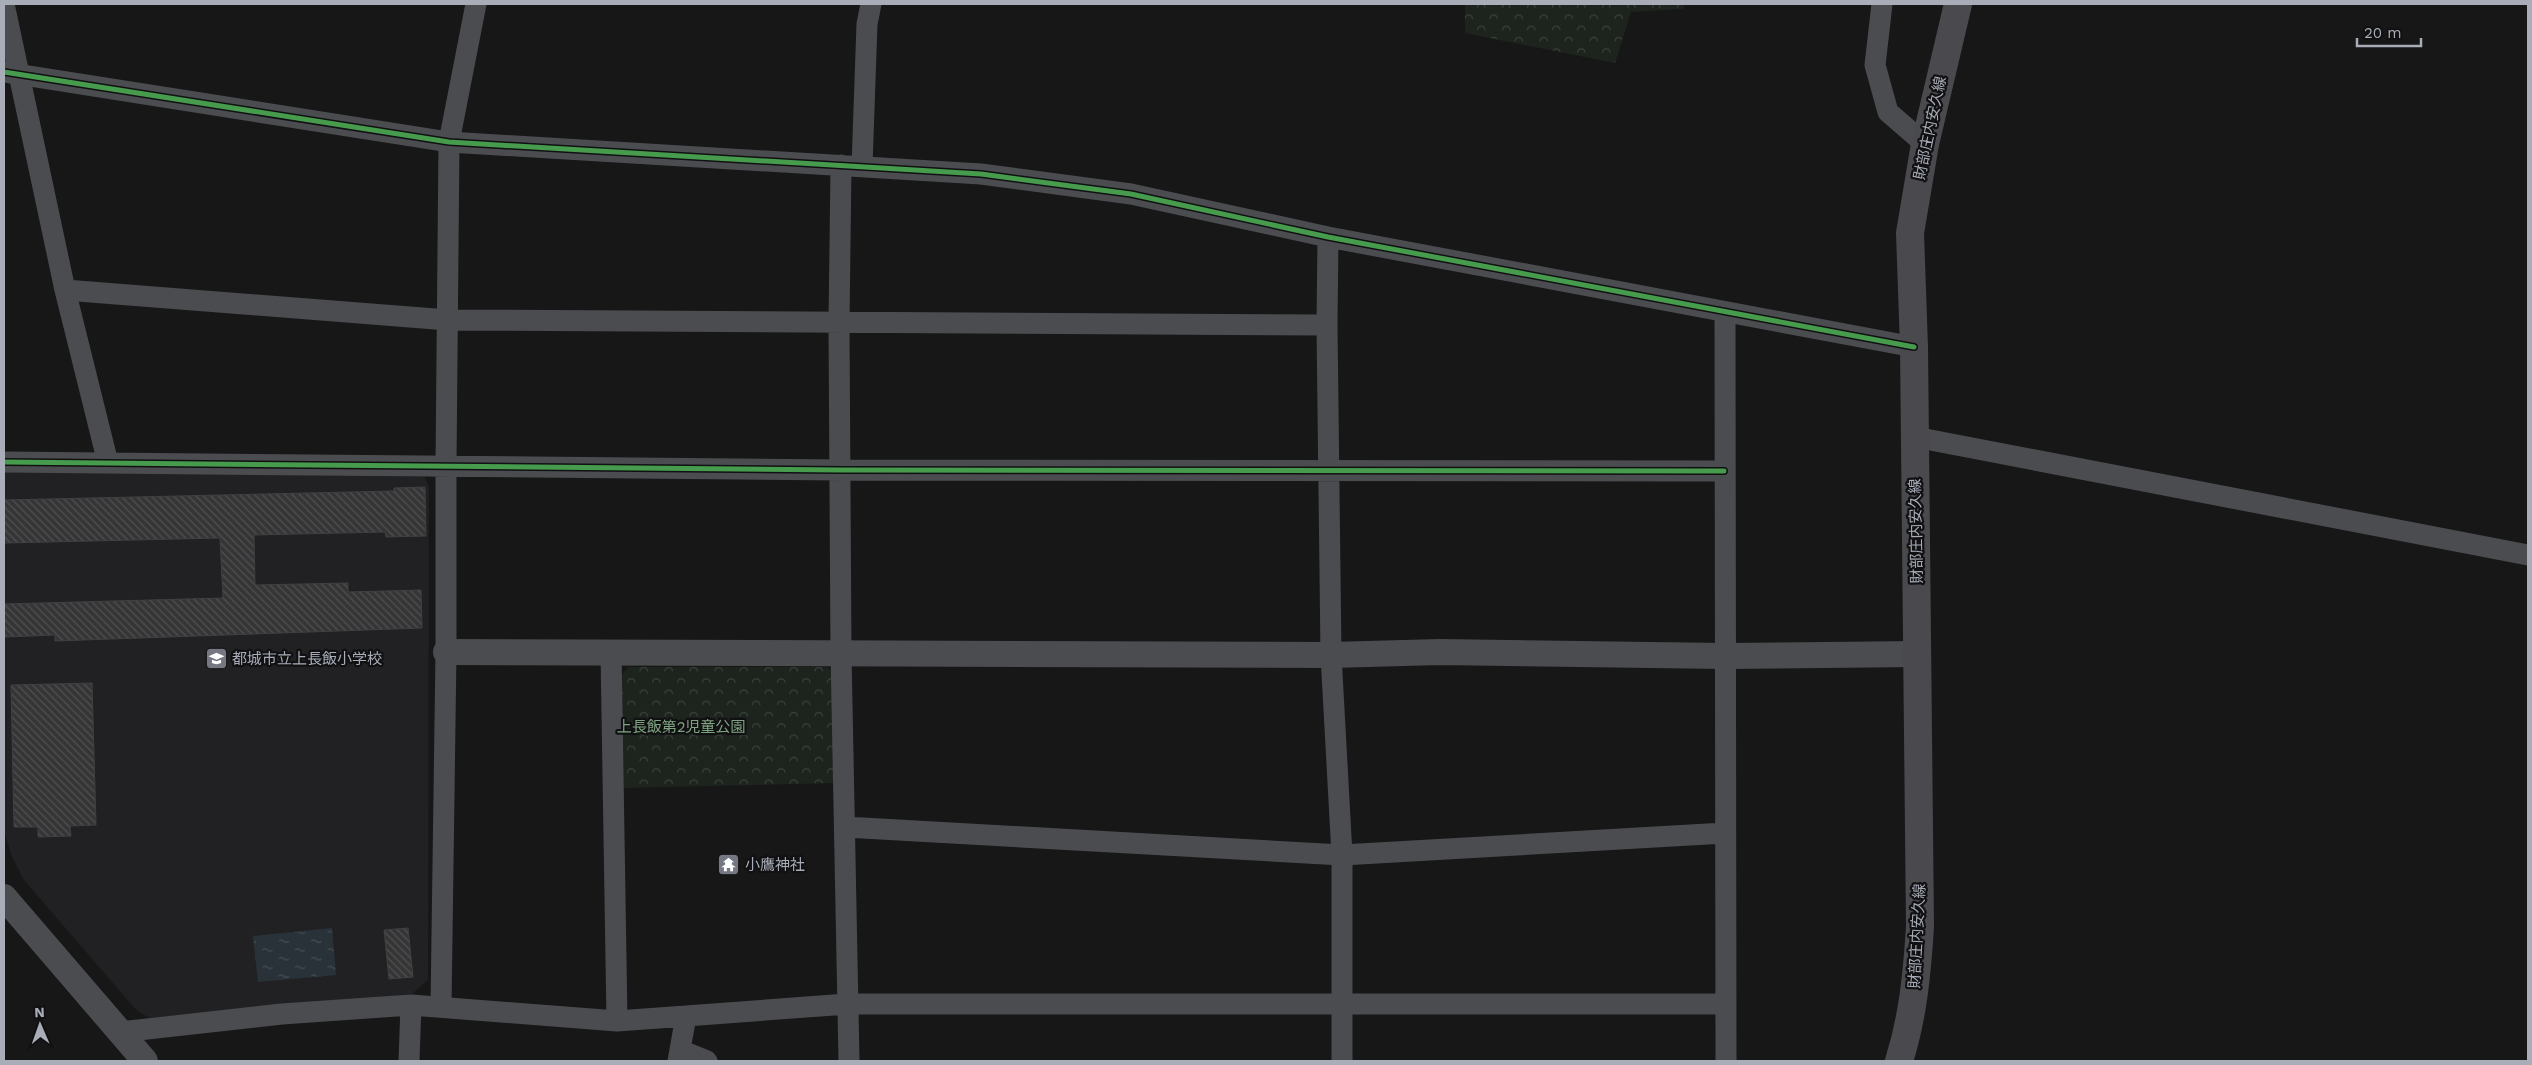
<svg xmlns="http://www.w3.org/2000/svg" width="2532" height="1065" font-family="'Work Sans','Noto Sans JP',sans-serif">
<defs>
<pattern id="forest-crowns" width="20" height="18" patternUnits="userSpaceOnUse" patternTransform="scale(1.25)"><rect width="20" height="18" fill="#1d241e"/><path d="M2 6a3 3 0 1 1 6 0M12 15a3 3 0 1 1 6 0" fill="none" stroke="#3b413d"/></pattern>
<pattern id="water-ripples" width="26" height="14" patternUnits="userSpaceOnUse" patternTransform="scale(1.25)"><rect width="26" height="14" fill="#2a3239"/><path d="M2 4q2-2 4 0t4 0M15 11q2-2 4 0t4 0" fill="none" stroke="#464d54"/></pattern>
<pattern id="building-back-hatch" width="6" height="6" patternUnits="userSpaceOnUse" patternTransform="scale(1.25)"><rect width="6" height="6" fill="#353536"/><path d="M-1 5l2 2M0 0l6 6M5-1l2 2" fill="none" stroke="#4f5051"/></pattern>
</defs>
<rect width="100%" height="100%" fill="#171717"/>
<!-- built -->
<path fill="#212123" d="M4,470L425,477L429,487L428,980L412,994L150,1018L137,1011L24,880L12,857L4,831Z"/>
<!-- forest -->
<path fill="url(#forest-crowns)" d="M1465,4H1684L1683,9L1631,12L1615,63L1465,33Z
M629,667H827L834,674L835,783L620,788L619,678Z"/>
<!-- water -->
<path fill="url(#water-ripples)" d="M332,928L336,975L258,982L253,936Z"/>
<!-- building -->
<path fill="url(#building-back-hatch)" stroke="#3f4043" d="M425,487L426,536L386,537L385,532L254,535L255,585L348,583V592L421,590L422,628L55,641V635L5,637L4,604L223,598L220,538L4,543V500L394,491V488Z
M92,683L96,825L70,826L71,836L38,837V827H14L11,685Z
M408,928L413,977L389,979L384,930Z"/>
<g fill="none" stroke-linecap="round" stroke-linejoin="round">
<!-- minor -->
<path stroke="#4b4c50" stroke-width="21" d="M4,4L65,290L108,463
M1882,4L1875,65L1888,112L1925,144
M4,72L449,142L981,174L1131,194L1328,237L1914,347
M841,165L839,324L841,653L849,1061
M862,166L867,24L871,4
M1328,237L1327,325L1331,655L1342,855V1061
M65,290L448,320L1327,325
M1725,313L1726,1061
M1915,437L2528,555
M4,462L841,470L1724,471
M611,651L617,1021
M845,827L1342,855L1725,833
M441,1007L446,652V466L449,142L476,4
M686,1016L847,1004H1726
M120,1032L282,1014L411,1005L617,1021L686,1016L678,1061
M680,1050L707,1061
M409,1061L411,1005"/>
<!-- tertiary -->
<path stroke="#4b4c50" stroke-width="26" d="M446,652L1331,655L1440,652L1724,656L1918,654
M4,897L145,1061"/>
<!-- secondary -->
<path stroke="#4a4a4e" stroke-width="28" d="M1899,1061C1913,1017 1917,973 1920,927L1914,347L1910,233L1925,144L1958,4"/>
<defs>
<path id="cycleway" d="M4,72L449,142L981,174L1131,194L1328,237L1914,347
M4,462L841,470L1724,471"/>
</defs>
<!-- cycleway casing -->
<use href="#cycleway" stroke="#111113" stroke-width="8"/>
<!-- cycleway -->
<use href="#cycleway" stroke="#469c4c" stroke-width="5"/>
</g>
<!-- icons -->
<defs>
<symbol id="school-square" viewBox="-11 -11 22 22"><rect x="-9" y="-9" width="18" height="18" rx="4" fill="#757880" stroke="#111113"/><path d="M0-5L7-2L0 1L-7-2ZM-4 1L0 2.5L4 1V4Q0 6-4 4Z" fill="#fff"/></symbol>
<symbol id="temple-square" viewBox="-11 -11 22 22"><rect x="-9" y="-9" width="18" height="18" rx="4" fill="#757880" stroke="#111113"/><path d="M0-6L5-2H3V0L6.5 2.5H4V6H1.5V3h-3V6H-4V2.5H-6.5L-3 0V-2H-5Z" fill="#fff"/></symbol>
</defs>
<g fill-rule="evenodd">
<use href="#school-square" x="204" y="646" width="25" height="25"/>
<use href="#temple-square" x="716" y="852" width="25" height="25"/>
</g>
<g text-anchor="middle" stroke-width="4.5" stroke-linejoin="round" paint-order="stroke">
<!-- street labels -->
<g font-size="15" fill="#a8adb8" stroke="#111113">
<text transform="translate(1930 128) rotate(-78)" y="5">財部庄内安久線</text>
<text transform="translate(1916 531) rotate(-91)" y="5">財部庄内安久線</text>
<text transform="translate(1917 936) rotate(-87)" y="5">財部庄内安久線</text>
</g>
<!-- poi labels -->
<g font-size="15" fill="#a8adb8" stroke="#111113" text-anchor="start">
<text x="232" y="664">都城市立上長飯小学校</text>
<text x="745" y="870">小鷹神社</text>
</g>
<!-- park labels -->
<g font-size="15" fill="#7fa381" stroke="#111113">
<text x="681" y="732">上長飯第2児童公園</text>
</g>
</g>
<!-- border -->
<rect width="2532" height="1065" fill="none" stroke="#a8adb8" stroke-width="10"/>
<!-- north arrow -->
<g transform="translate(40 1025) rotate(358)" stroke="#111113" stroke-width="4" paint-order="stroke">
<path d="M0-4L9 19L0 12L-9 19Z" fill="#a8adb8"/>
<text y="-8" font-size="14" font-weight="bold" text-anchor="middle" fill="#a8adb8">N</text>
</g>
<!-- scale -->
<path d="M2357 38v8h64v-8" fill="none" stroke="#a8adb8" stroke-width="2.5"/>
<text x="2364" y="38" font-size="15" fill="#a8adb8" stroke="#111113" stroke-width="4" paint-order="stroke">20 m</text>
</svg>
